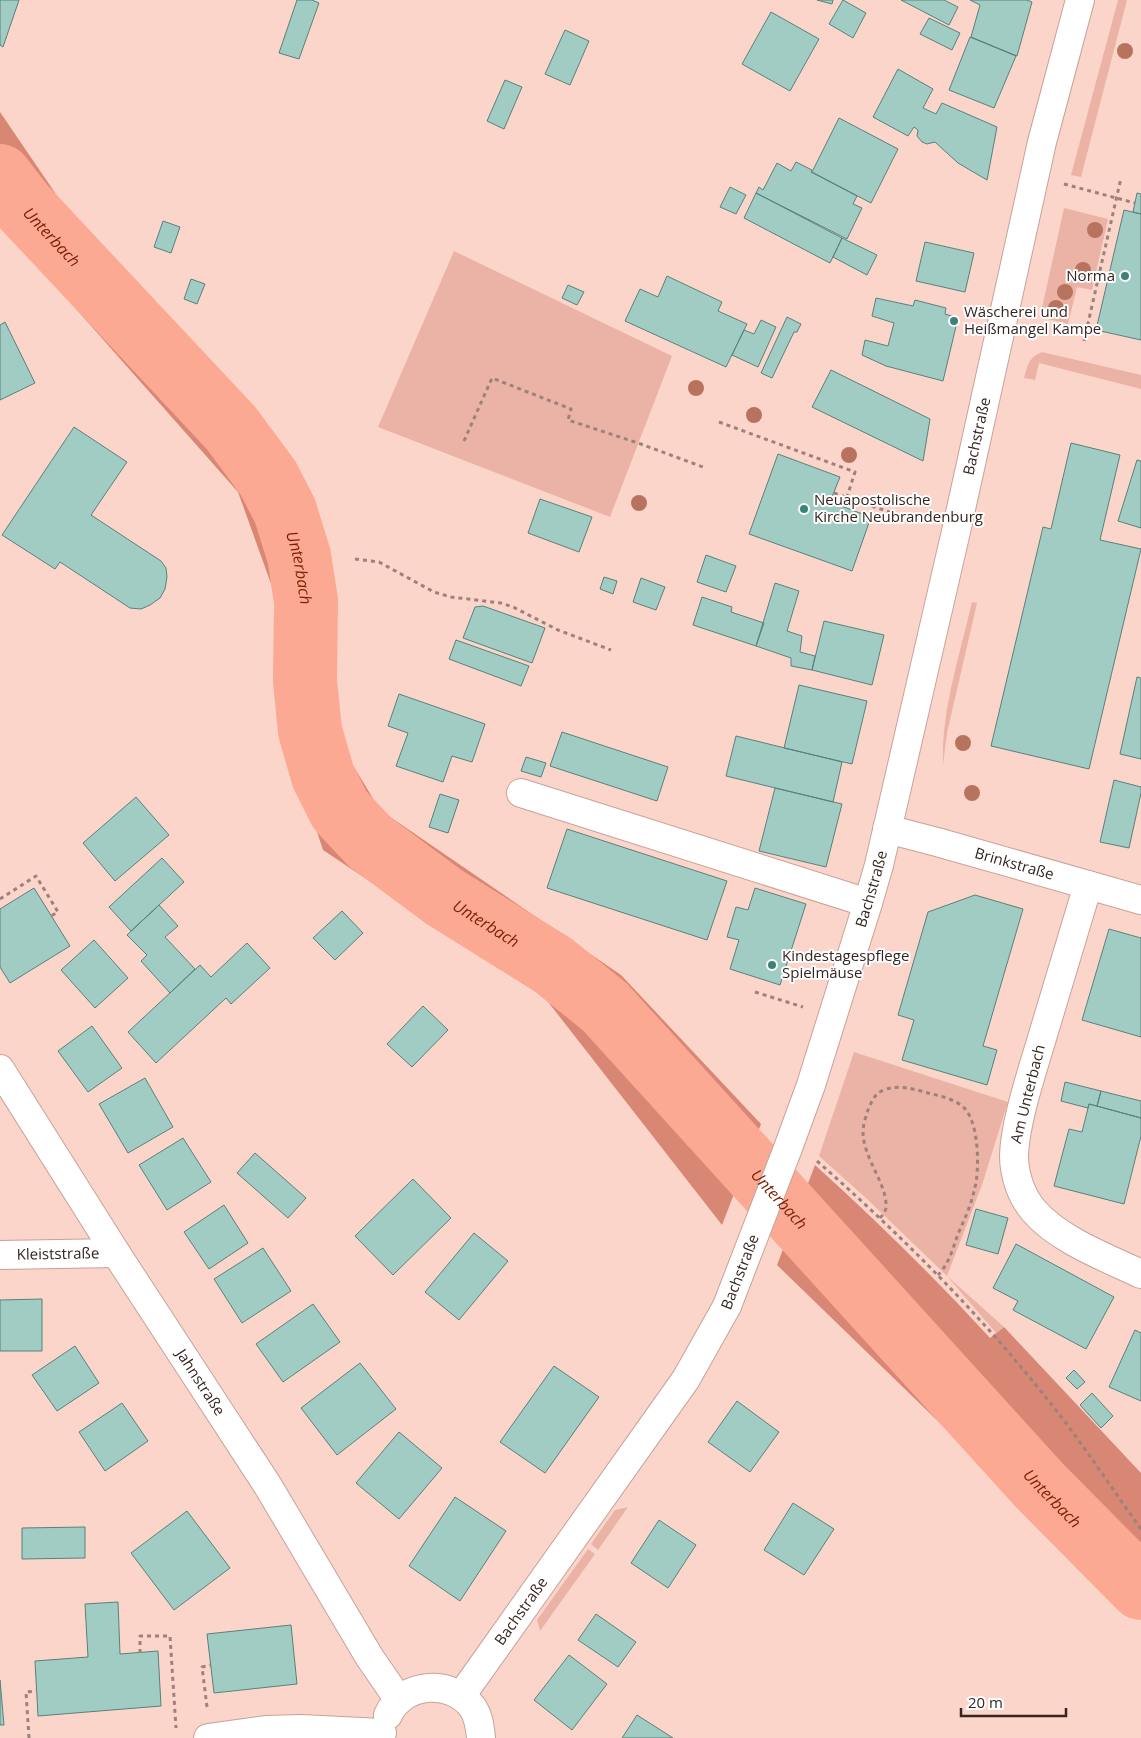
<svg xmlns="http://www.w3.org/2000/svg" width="1141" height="1738" font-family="'Open Sans',sans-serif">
<rect width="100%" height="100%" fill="#fcd5ca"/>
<!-- green -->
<path fill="#ebb3a5" d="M1118,0H1127L1081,177L1071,175Z
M1064,208L1108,219L1092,290L1077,287L1068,324L1040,317Z
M454,251L672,356L610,517L378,427Z
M1042,352L1141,375V389L1039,363L1035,380L1024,378C1028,365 1028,358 1042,352Z
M972,602L977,603L947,733L943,765C941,710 960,655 972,602Z
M854,1052L1008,1102L982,1185L947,1276L1004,1327L996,1333L947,1276L867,1199L819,1156Z
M628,1507L598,1550L591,1544L615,1510Z
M588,1549L595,1554L540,1631L537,1620Z"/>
<!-- forest -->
<path fill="#d78773" d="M0,112L64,206L270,428L314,503L332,584L331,672L343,749L380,810L621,975L761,1124L722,1225L545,998L323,850L286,737L278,603L238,492L0,223Z
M815,1165C876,1220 934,1277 990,1338L1004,1327L1141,1473V1618L777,1265Z"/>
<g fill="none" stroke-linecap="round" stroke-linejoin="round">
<!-- river -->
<path stroke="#fca994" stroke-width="64" id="s1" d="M0,176L24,207L231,428L268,478L285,511L299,556L306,601L305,681L310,731L323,776L340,810L370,842L444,897L553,965L605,1007L1040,1486L1141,1588"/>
</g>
<!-- building -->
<path fill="#a1ccc4" stroke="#58817b" d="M0,0H19L3,47L0,45Z
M297,0H312L319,3L299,59L279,53Z
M817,0H833L832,4Z
M843,0L866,13L853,38L829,24Z
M901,0H944L958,7L949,25Z
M970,0H1027L1032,2L1017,56L971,37L980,5Z
M771,12L819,39L790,91L742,64Z
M929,18L960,33L952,50L920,34Z
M565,30L589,41L570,85L545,74Z
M970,37L1016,56L994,108L949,90Z
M898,69L933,89L923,108L936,114L942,103L997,127L987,180L958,163L935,142L927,144L922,142L917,136L918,130L914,127L908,136L873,117Z
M505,80L522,87L504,129L487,121Z
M839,118L898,149L871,203L812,172Z
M796,162L812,170L811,172L857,196L853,204L862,208L847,239L756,193L759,187L763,190L777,163L791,171Z
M730,187L746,195L736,214L720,207Z
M756,193L842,238L830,263L744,218Z
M1137,193L1141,194V214L1133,212Z
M1124,210L1141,214V340L1096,330Z
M163,221L180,227L171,253L154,247Z
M842,238L877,255L867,275L833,257Z
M925,242L974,253L965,292L916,281Z
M667,276L722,302L718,311L747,324L726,367L625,321L640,289L658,297Z
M191,279L205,284L197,304L184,299Z
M568,285L584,292L577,305L562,298Z
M876,298L913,306L915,300L946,308L945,314L958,318L943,381L886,366L862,355L865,340L888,346L894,323L872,316Z
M787,317L801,324L797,332H794L772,378L761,373Z
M761,320L776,327L758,367L732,355L744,330L754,334Z
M5,322L35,383L0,400V325Z
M831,370L930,419L923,461L812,407Z
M74,427L127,462L91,515L161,561L166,568L167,577L165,589L160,598L150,605L141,609L130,608L60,562L55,569L2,535Z
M1071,443L1120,455L1100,540L1141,549L1089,769L991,746L1043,527L1051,529Z
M778,454L840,477L830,502L871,517L852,571L749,534Z
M1137,460L1141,461V528L1118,521Z
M540,499L592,517L579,552L528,533Z
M706,555L736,566L726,592L697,582Z
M604,577L617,581L613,594L600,589Z
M641,578L665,587L656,610L633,602Z
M775,583L799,591L787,631L802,636L800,652L815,656L812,670L791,666V658L756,646Z
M702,597L732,607L731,612L764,623L756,646L693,625Z
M483,606L545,628L532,663L463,638L475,607Z
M824,621L884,635L872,685L812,670Z
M456,640L529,666L521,686L449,659Z
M1137,677L1141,678V759L1120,754Z
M799,685L867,701L852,764L784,748Z
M399,694L485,724L472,762L452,756L443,782L396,766L408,733L388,726Z
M562,732L668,767L657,801L550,766Z
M736,736L842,762L833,802L726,776Z
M526,757L546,763L541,777L521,771Z
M1114,780L1141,787V793L1129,848L1100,842Z
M775,788L842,804L826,867L759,851Z
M440,794L459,800L448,833L429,827Z
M136,797L169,835L115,881L83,843Z
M567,829L727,881L707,940L547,888Z
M162,858L184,882L131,931L109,907Z
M34,888L70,946L10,983L0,967V909Z
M755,888L806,904L780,985L730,969L739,940L727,937L736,907L748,910Z
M975,895L1023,909L983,1046L997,1050L987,1085L902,1060L914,1020L898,1015L928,912Z
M159,905L178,926L165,937L195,969L170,993L141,961L147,955L127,935Z
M342,911L363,933L335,960L313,938Z
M1109,929L1141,938V1037L1082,1020Z
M94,940L128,978L95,1008L61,970Z
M247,943L270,968L231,1004L226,998L156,1063L128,1032L200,965L211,977Z
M423,1006L448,1030L412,1067L387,1044Z
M92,1026L122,1068L88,1092L58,1051Z
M145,1078L173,1127L128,1153L99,1104Z
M1065,1082L1101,1091L1097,1106L1089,1104L1088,1108L1061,1101Z
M1101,1091L1141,1101V1118L1097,1106Z
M1089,1104L1141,1118V1136L1124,1204L1054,1186L1069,1129L1082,1132Z
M183,1138L211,1182L167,1210L139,1165Z
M255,1153L306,1198L288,1218L237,1173Z
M413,1179L451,1218L393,1275L355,1236Z
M224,1205L248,1243L209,1269L184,1232Z
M976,1209L1008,1218L998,1254L966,1245Z
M474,1233L508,1261L459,1320L425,1292Z
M1016,1244L1114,1297L1086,1349L1013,1310L1018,1301L993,1288Z
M263,1248L291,1291L242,1323L214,1279Z
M42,1299V1351H0V1300Z
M313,1304L340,1342L283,1382L256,1344Z
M1135,1330L1141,1333V1401L1109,1387Z
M75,1346L99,1383L57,1411L32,1375Z
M360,1363L396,1409L337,1455L301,1408Z
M554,1366L599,1397L545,1473L500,1442Z
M1074,1370L1085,1382L1077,1389L1066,1378Z
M1092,1393L1113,1416L1101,1428L1080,1405Z
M737,1401L779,1432L750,1472L708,1442Z
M122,1403L148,1441L105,1471L79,1432Z
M399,1432L442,1468L399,1519L356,1483Z
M455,1497L506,1531L460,1601L409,1566Z
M793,1503L834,1529L804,1575L764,1550Z
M187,1511L230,1568L174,1610L131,1553Z
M659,1520L696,1545L668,1588L631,1563Z
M85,1527V1558L22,1559V1528Z
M118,1602L120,1654L158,1651L161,1706L38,1716L35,1661L88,1657L85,1604Z
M596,1614L636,1642L618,1667L578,1640Z
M291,1625L297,1684L214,1693L207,1634Z
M569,1655L607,1684L572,1730L534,1700Z
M0,1680L4,1725H0Z
M637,1715L673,1738H622Z"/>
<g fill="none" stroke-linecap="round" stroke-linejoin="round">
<defs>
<g id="minor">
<path d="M521,793L868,903"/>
<path id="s2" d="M887,829L937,842L1141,900"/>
<path d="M1088,885C1072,939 1055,994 1039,1048C1030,1078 1015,1124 1014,1155C1014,1175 1021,1196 1034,1211C1059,1240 1107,1258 1141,1274"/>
<path id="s3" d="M0,1069L116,1253L268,1486L370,1658L399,1700"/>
<path id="s4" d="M0,1255L116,1253"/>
<path id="s5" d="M461,1696L686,1379L727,1306L788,1148L811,1085L868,903L879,865L957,527L1042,142L1080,0"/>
<path d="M388,1715C403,1682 452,1678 473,1708C479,1717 480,1728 481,1738"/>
<path d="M208,1738L266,1730L301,1729L382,1733"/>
</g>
</defs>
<!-- minor casing -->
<use href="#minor" stroke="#c7a298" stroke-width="30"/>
<!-- path -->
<path stroke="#9d817a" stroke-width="3" stroke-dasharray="4 4" stroke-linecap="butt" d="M1064,184L1135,203
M1084,341L1121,178
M719,422L855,472L847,497
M464,441L492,378L571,409L568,420L638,443L703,467
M834,493L895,514L925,520
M355,559L379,562L434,592L451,597L501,603L513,607L558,630L611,650
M0,899L36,876L58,912L51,916
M755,992L803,1007
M817,1161C900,1234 979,1313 1048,1400C1081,1441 1110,1486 1141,1529
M880,1218C883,1215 885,1212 886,1208C888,1185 863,1158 863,1132C863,1125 866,1116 868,1110C872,1101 874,1094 884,1090C898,1084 914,1089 928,1093C941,1096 958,1100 966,1110C979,1126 980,1172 974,1191C971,1206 964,1220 958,1234C953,1248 949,1264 938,1275
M140,1653V1636H170L176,1728
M207,1707L202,1667L211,1665
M29,1738L26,1692L37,1691"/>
<!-- minor -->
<use href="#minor" stroke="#fff" stroke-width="28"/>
</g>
<!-- trees -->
<g fill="#b8735f">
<circle cx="1125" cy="51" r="8"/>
<circle cx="1095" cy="230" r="8"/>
<circle cx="1083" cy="270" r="8"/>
<circle cx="1065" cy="292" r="8"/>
<circle cx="1056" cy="308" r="8"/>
<circle cx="696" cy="388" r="8"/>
<circle cx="754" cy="415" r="8"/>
<circle cx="849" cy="455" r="8"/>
<circle cx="639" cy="503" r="8"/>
<circle cx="963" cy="743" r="8"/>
<circle cx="972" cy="793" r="8"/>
</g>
<!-- markers -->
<g fill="#3d8278" stroke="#fff" stroke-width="2">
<circle cx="1125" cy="276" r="5"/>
<circle cx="954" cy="321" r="5"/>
<circle cx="804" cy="509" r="5"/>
<circle cx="772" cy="965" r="5"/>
</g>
<g text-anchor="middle" stroke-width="4" stroke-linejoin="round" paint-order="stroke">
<!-- poi labels -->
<g font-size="15" fill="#342521" stroke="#fff" text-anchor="start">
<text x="1115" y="281" text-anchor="end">Norma</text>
<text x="964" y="317">Wäscherei und<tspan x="964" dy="17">Heißmangel Kampe</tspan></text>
<text x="814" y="505">Neuapostolische<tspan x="814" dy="17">Kirche Neubrandenburg</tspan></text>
<text x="782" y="961">Kindestagespflege<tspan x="782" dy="17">Spielmäuse</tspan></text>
</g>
<!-- street labels -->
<g font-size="15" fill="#342521" stroke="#fff">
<text dy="5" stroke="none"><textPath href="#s5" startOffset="1379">Bachstraße</textPath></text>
<text dy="5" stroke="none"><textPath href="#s2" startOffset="132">Brinkstraße</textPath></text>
<text dy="5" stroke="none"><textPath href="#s5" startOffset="914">Bachstraße</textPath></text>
<text transform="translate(1028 1094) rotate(-76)" y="5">Am Unterbach</text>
<text dy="5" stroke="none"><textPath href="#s4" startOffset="58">Kleiststraße</textPath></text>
<text dy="5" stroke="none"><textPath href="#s5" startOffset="509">Bachstraße</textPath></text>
<text dy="5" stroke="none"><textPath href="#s3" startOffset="372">Jahnstraße</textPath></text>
<text dy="5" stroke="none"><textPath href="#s5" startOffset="104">Bachstraße</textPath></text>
</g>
<!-- water labels -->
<g font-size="16" font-style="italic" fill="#7d1e03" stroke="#fff">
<text dy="6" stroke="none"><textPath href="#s1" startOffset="80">Unterbach</textPath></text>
<text dy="6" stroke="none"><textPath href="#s1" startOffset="500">Unterbach</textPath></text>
<text dy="6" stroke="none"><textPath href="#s1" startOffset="935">Unterbach</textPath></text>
<text dy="6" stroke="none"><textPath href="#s1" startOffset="1340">Unterbach</textPath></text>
<text dy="6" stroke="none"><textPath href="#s1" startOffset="1745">Unterbach</textPath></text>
</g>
</g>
<!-- scale -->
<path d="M961 1708v8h105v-8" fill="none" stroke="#342521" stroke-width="2.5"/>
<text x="968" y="1708" font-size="15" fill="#342521" stroke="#ffffff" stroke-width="4" paint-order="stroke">20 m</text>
</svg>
